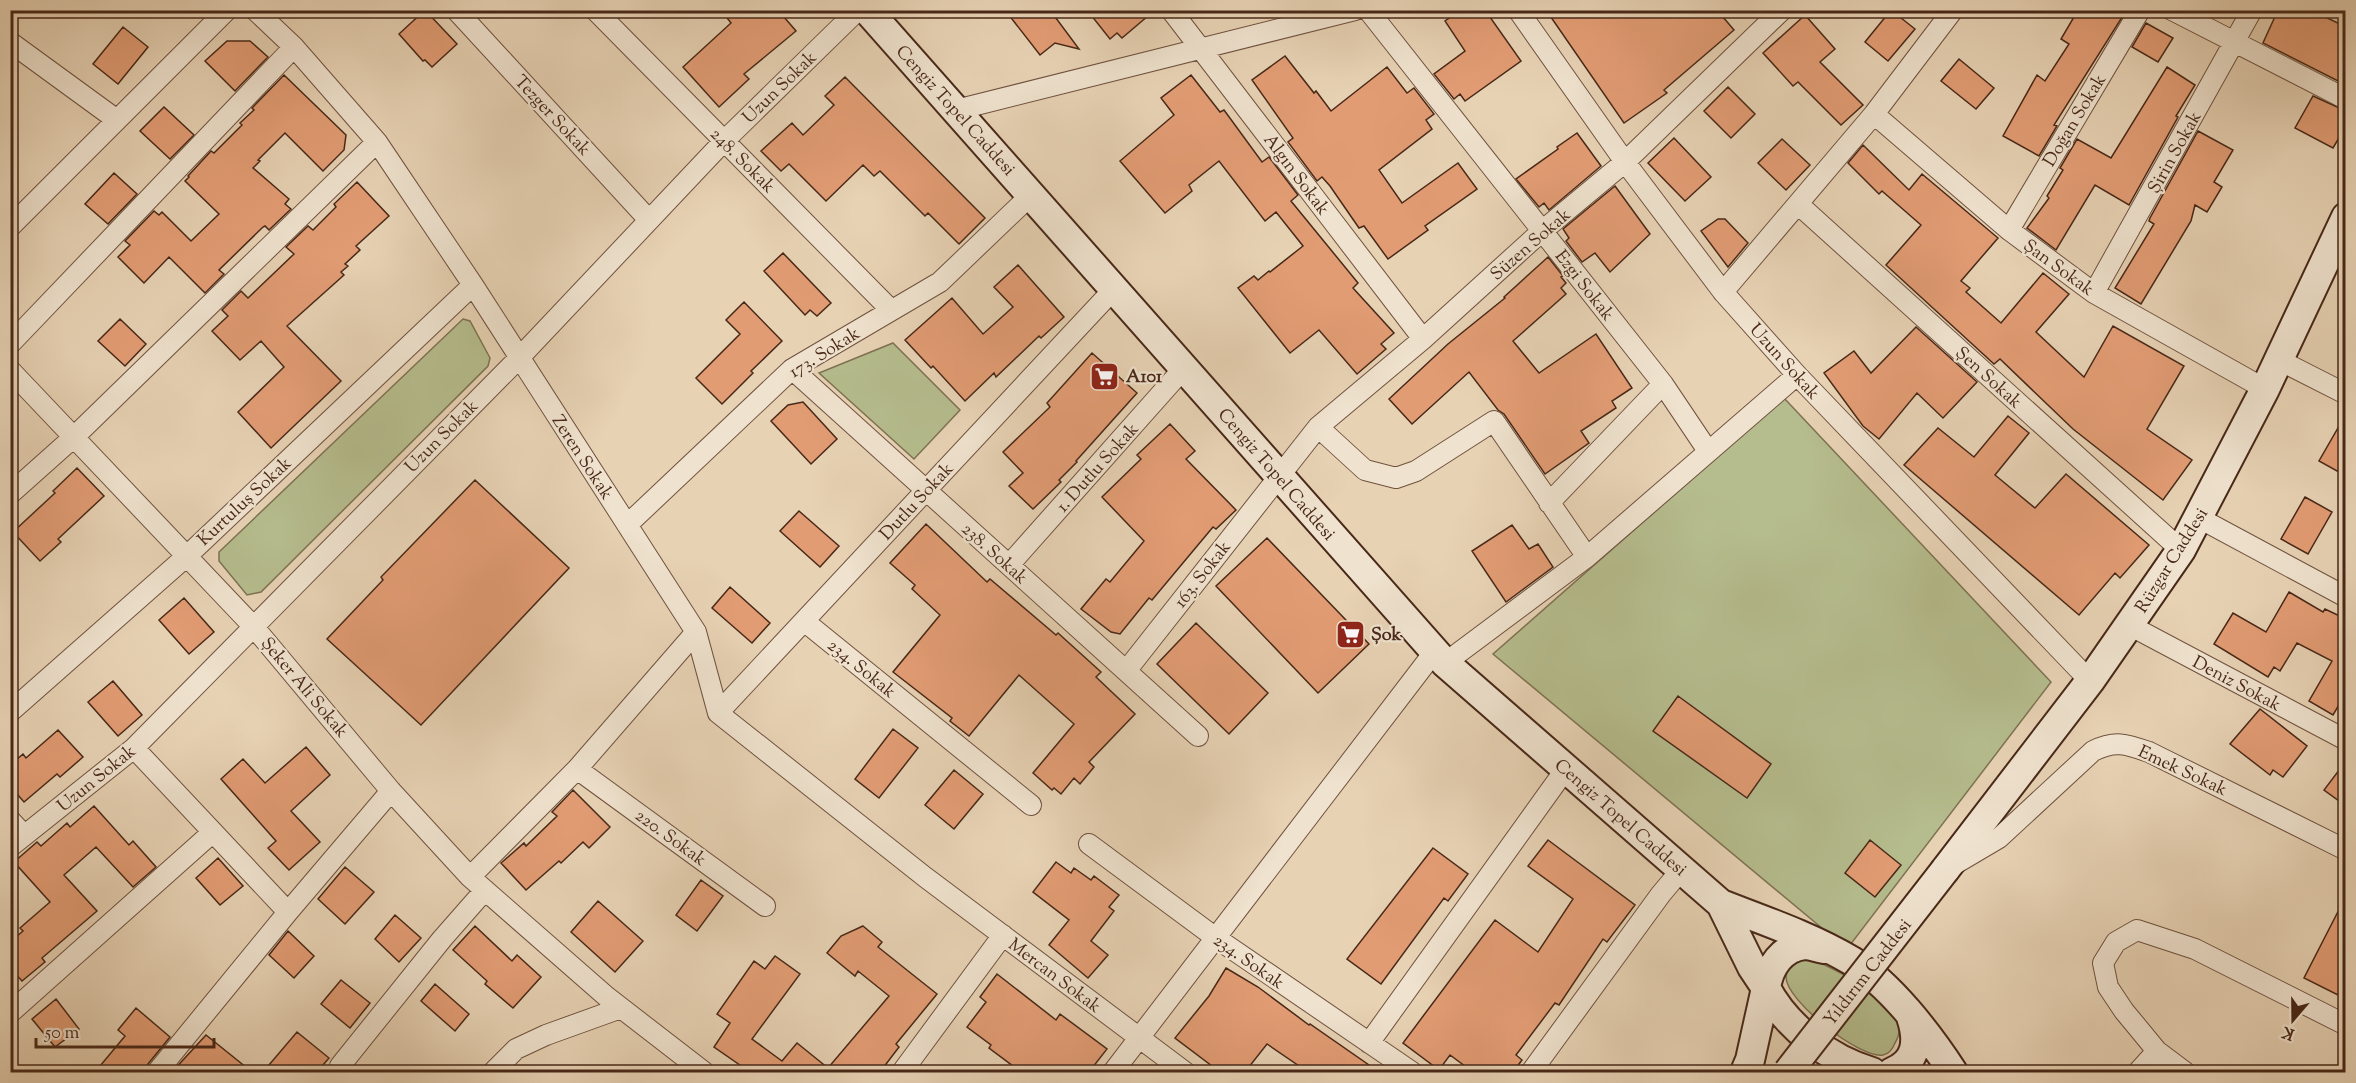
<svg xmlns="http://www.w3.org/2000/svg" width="2356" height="1083" font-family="'Sorts Mill Goudy',serif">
<rect width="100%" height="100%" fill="#e7d2b4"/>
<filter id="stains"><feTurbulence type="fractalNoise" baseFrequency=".00333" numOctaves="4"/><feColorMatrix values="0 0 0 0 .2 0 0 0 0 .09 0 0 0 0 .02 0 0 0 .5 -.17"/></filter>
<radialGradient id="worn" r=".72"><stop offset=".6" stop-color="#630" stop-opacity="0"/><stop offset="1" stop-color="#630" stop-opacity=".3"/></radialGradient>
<!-- green -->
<path fill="#b5bc8d" stroke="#7e7252" stroke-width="1.5" d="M463,319L470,321L490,358L488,366L261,592L247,595L219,561V552Z
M893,343L960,410L914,459L819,373Z
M1784,398L2051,682L1847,949L1493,654Z
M1798,959C1811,959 1822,963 1833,969C1850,977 1895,1007 1899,1025C1900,1031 1898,1038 1895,1043C1893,1048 1889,1054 1883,1055C1860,1059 1786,1001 1786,977C1786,968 1792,964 1798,959Z"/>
<!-- building -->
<path fill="#e29c74" stroke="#482818" stroke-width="1.5" d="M425,10L457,44L432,67L425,60L423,61L399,34Z
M721,10H778L796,31L744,74L749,79L719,107L683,67L731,23Z
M1005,10H1050L1079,49L1055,43L1040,55Z
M1087,10H1155L1122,38L1117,33L1110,39Z
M1461,10H1485L1521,61L1465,101L1460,94L1454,99L1434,74L1465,51L1445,21Z
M1546,10H1717L1734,30L1664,90L1667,93L1624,123Z
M1891,10L1915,29L1888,61L1865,42Z
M2078,10L2126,11L2054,125L2057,126L2039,156L2003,136L2037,75L2045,81L2069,44L2061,39Z
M2278,10H2311L2346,27V85L2263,43Z
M1805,15L1835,49L1820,62L1863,105L1841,125L1798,82L1793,86L1763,53Z
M2146,23L2173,38L2158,62L2132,47Z
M123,27L148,47L118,84L93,64Z
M227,41H250L268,57L235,91L205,61Z
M1285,56L1314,93L1316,91L1331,111L1387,67L1407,93L1414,88L1434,114L1426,120L1432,129L1379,170L1402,203L1458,163L1477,189L1425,226L1428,230L1388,259L1364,226L1359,228L1330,186L1322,177L1317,181L1288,142L1293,138L1252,80Z
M1959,59L1994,88L1976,109L1941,81Z
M2167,67L2195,85L2176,116L2178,117L2129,205L2095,185L2056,250L2027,228L2049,198L2047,196L2063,170L2060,168L2077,139L2111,158Z
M284,75L346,135L344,150L323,171L285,133L258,160L260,161L253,168L289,199L285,204L291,209L269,230L265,226L263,227L219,270L224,274L205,293L169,257L144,283L118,257L130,245L125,241L154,211L159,215L162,212L191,241L219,214L185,181L189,177L188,176L211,151L214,153L242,125L240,123L254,110L252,108Z
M1191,75L1220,112L1224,110L1262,162L1269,157L1298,195L1291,201L1358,283L1353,288L1394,333L1381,344L1386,349L1357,374L1319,330L1290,353L1238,288L1254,276L1258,280L1269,271L1270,272L1303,246L1276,212L1265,221L1219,161L1189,185L1192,191L1165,213L1120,161L1174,115L1161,98Z
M845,77L985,218L959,244L928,213L925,216L880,171L874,176L863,165L826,201L789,164L781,171L761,151L792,123L803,135L834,105L825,96Z
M1728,87L1755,114L1731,138L1704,111Z
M2313,96L2346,111V126L2333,148L2295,128Z
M164,107L194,135L170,159L140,131Z
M2198,131L2233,150L2214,182L2222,187L2207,212L2195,205L2191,221L2141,304L2115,288L2154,224L2149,221L2150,218Z
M1577,133L1601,166L1549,210L1544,203L1539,207L1516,179L1558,149L1557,147Z
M1674,138L1711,177L1685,201L1648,163Z
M1782,139L1810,165L1786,190L1758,163Z
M1863,145L1909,190L1922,174L1998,238L1961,281L1970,288L1966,292L2001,323L2043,273L2069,294L2036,332L2084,377L2113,326L2184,366L2147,429L2192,460L2163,500L2073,429L2000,359L1994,364L1886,265L1921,225L1882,191L1879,194L1848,163Z
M114,173L137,194L108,224L85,204Z
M357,182L389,216L356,246L360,250L345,264L348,266L341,272L344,275L287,326L341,381L271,448L238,412L284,367L261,341L240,360L212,331L228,316L222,310L241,291L248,298L294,254L286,247L308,226L313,230L336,207L334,204Z
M1615,186L1650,234L1610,272L1595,253L1582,262L1566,241L1569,238L1563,229Z
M1718,219H1725L1748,243L1728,267L1701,231Z
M783,253L831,303L817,316L810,310L805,315L764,271Z
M1548,257L1563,276L1561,277L1566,283L1561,288L1566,294L1513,341L1539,373L1596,334L1632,388L1612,401L1616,408L1581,431L1589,443L1545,474L1504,414L1498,410L1469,372L1412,424L1389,399L1448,344L1505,298L1504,297Z
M1018,265L1064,317L1041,338L1039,336L996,377L994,373L965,401L933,366L931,368L905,340L952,298L983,334L1013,307L994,287Z
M744,302L782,341L751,371L753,373L722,404L696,378L740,334L726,320Z
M120,319L146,344L125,366L98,341Z
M1916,327L1977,382L1943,418L1917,393L1879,439L1863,426L1824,373L1854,351L1871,373Z
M1092,353L1137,393L1076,461L1077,462L1059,480L1061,482L1033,509L1009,486L1023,473L1003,452L1050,407L1047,403Z
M803,402L837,439L811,464L771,421L788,405Z
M2346,414V476L2319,461Z
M2008,416L2029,433L1995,475L2035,508L2066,474L2149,545L2120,578L2115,573L2079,615L1904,465L1938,428L1974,457Z
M1170,424L1195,451L1186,459L1236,510L1216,529L1213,527L1152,600L1149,598L1120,634L1111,632L1081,609L1106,579L1110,582L1144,541L1102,497L1141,459L1137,455Z
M77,468L104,496L58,539L61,542L40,561L13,532L55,493L53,491Z
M475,480L569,568L421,725L327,639L383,580L381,577Z
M2305,497L2332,512L2308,554L2281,539Z
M799,511L839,546L820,567L780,531Z
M926,524L987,582L990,579L1056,635L1058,633L1101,672L1096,677L1135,714L1089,762L1094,767L1080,784L1074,778L1061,794L1054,788L1052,790L1033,773L1074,724L1019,675L969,736L950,721L952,718L893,672L940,615L912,589L915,585L890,563Z
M1512,525L1529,549L1538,544L1553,567L1506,602L1472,551Z
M1267,538L1369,644L1318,693L1216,586Z
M730,587L770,623L752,643L712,608Z
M2289,592L2323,612L2325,609L2346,619V693L2333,715L2309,701L2332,661L2297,643L2280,671L2274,667L2268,677L2214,644L2233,613L2266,632Z
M184,598L214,632L189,654L159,620Z
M1196,623L1268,693L1229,734L1157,664Z
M113,681L142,715L118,736L88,702Z
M1678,696L1771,764L1747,798L1653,731Z
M2260,709L2307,746L2283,777L2273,770L2270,775L2230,744Z
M893,729L918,748L879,798L855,779Z
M58,730L83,757L60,777L57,774L24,802L10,786V765L23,754L26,758Z
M306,747L330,775L291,811L320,842L289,870L268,848L276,841L221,779L243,759L265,783Z
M2346,761V806L2324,790Z
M954,770L983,794L954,829L925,805Z
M573,790L610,827L589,848L583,842L561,863L559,861L526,890L501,863L524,843L526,846L557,816L552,812Z
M94,806L129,845L133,841L156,867L133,887L96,847L64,875L97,911L42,958L45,962L22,981L10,968V942L23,931L20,928L50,902L14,862L37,842L41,846L67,823L70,827Z
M1548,840L1635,905L1607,942L1603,939L1559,1005L1555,1003L1516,1055L1522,1060L1513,1072H1473L1450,1055L1439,1070L1403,1043L1495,920L1538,952L1573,899L1528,866Z
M1870,840L1901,865L1875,897L1845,873Z
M1433,848L1468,874L1448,901L1444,898L1381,984L1347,959Z
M218,858L243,886L220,905L196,878Z
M1056,862L1071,873L1074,868L1091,880L1094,876L1119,895L1109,907L1114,911L1091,941L1108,955L1088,978L1049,945L1069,920L1033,892Z
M345,867L374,892L345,924L318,899Z
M701,880L723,896L697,931L676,915Z
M2346,896V999L2304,978Z
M598,901L643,941L615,972L571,932Z
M395,915L421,938L399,962L375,939Z
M475,926L512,961L517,955L541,977L513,1008L485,984L487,981L453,950Z
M863,926L882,942L878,947L937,994L896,1044L899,1047L880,1072H750L714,1047L730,1023L717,1014L754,961L765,969L775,956L800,974L752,1039L782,1061L797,1043L828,1068L889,996L858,971L855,976L827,953L841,936Z
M288,931L314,956L294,978L269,955Z
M1226,968L1258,987L1309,1025L1310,1024L1379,1072H1308L1267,1044L1245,1072H1220L1175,1038L1209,996Z
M997,974L1056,1020L1060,1014L1107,1049L1089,1072H1021L989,1048L991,1045L967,1027L986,1002L980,997Z
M341,980L370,1003L350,1028L321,1004Z
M435,984L469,1014L455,1031L421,1001Z
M56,999L79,1029L55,1047L32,1019Z
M136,1008L170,1037L148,1064L145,1072H95L125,1036L118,1030Z
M297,1032L329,1058L317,1072H263Z
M206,1035L252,1072H172Z"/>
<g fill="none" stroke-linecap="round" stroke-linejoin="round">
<defs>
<path id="street" d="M255,10L294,47L377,142L473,285L696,632L718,713L925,877L1185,1072
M456,10L649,220
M595,10L891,310
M1171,10L1423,339
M1368,10L1663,384L1708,451
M1518,10L1625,162L1723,292L1797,375L2090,681
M2172,10L2346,99
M10,42L117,120
M956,110L1355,10
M1874,114L2009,230L2094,293L2265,389
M1798,204L2181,550
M10,227L227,10
M2009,230L2140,10
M1723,292L1874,114L1953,10
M2094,293L2252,10
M10,344L294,47
M2279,360L2346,394
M792,369L1198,736
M10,370L253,626L391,791L470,877L607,997L704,1072
M1318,427L1365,470L1396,478L1416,471L1494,421L1587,557
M10,494L75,436L377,142
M1549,503L1663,384
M2199,518L2346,597
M627,525L792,369L940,282L1032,194
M1009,565L1184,368
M804,621L1031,805
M2129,625L2346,740
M1445,663L1587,557L1797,375
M1126,671L1318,427L1423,339L1542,231L1625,162L1782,10
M10,712L188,555L473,285
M718,713L1114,289
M134,748L288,912
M577,769L765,906
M10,820L24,835
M1089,844L1216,938L1412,1072
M10,847L134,748L519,358L724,141L858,10
M1955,864L1999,838L2093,751C2115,740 2126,744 2149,752L2346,850
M470,877L577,769L696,632
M10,1013L213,832
M1369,1043L1565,770
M340,1066L442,939L485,890
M157,1072L288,912L391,791
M493,1072L516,1049L546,1035L621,1008
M902,1072L1003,935
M1113,1072L1435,651
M1531,1072L1661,894L1682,869
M2138,1072L2157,1051
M2185,1072L2157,1051L2124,1011L2108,987L2103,963L2116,942L2137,930L2195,949L2346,1025"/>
<path id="secondary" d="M867,10L1445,663L1721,904L1752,967L1766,988L1750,1060L1745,1072
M1945,870L2090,681L2181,550L2265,389L2346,217
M1721,904C1765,921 1812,937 1852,961C1890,984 1929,1035 1953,1072
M1824,949C1818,948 1811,945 1805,945C1782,947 1769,967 1766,988C1787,1028 1829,1059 1872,1072
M1892,1072C1917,1062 1919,1041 1911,1017"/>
</defs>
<!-- street casing -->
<use href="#street" stroke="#70523f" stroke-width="22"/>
<!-- secondary casing -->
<use href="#secondary" stroke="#482818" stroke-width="32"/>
<!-- street -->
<use href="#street" stroke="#efe2ce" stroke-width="20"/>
<!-- secondary -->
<use href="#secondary" stroke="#efe2ce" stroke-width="28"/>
<defs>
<path id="secondary-bridge" d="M1788,1072L1945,870"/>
</defs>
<!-- secondary-bridge casing -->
<use href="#secondary-bridge" stroke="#482818" stroke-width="32" stroke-linecap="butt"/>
<!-- secondary-bridge -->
<use href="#secondary-bridge" stroke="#efe2ce" stroke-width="28"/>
</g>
<!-- icons -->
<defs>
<symbol id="supermarket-square" viewBox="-11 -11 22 22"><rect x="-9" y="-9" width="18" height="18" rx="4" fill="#8f2418" stroke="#efe2ce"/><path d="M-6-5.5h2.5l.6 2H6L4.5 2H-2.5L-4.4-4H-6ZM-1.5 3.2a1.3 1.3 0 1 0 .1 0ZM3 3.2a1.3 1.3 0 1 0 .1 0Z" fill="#fff"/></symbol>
</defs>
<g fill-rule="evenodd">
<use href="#supermarket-square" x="1088" y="360" width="33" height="33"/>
<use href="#supermarket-square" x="1334" y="618" width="33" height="33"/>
</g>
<g text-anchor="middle" stroke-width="4.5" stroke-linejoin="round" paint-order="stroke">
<!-- street labels -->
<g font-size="18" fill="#482818" stroke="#efe2ce">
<text transform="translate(779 87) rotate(-44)" y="6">Uzun Sokak</text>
<text transform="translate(956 110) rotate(48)" y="6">Cengiz Topel Caddesi</text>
<text transform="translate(553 115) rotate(47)" y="6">Tezger Sokak</text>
<text transform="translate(2074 120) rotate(-59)" y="6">Doğan Sokak</text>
<text transform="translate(2174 152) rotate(-61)" y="6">Şirin Sokak</text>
<text transform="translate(743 160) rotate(45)" y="6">248. Sokak</text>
<text transform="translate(1297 174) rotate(53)" y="6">Algın Sokak</text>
<text transform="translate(1530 244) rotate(-41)" y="6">Süzen Sokak</text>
<text transform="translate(2059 267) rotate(36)" y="6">Şan Sokak</text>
<text transform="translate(1585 285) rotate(52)" y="6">Ezgi Sokak</text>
<text transform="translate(824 352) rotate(-32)" y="6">173. Sokak</text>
<text transform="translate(1785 361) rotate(48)" y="6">Uzun Sokak</text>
<text transform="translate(1989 377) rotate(42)" y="6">Şen Sokak</text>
<text transform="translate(441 436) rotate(-45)" y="6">Uzun Sokak</text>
<text transform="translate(583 457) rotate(57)" y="6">Zeren Sokak</text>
<text transform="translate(1097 467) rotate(-48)" y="6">1. Dutlu Sokak</text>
<text transform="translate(1277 474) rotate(49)" y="6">Cengiz Topel Caddesi</text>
<text transform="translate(244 501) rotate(-43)" y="6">Kurtuluş Sokak</text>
<text transform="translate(916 501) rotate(-47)" y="6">Dutlu Sokak</text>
<text transform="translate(995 553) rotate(42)" y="6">238. Sokak</text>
<text transform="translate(2171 560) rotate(-58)" y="6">Rüzgar Caddesi</text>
<text transform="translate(1202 574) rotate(-52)" y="6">163. Sokak</text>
<text transform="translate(862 668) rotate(39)" y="6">234. Sokak</text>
<text transform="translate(2237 683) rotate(28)" y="6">Deniz Sokak</text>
<text transform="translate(305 687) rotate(50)" y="6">Şeker Ali Sokak</text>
<text transform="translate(2183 770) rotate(25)" y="6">Emek Sokak</text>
<text transform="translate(96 778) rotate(-39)" y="6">Uzun Sokak</text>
<text transform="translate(1621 817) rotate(41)" y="6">Cengiz Topel Caddesi</text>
<text transform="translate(671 837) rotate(36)" y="6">220. Sokak</text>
<text transform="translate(1249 961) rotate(35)" y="6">234. Sokak</text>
<text transform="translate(1867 972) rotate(-52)" y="6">Yıldırım Caddesi</text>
<text transform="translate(1055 975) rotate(37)" y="6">Mercan Sokak</text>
</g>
<!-- poi labels -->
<g font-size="18" font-weight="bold" fill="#482818" stroke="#efe2ce" text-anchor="start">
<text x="1126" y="382">A101</text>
<text x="1371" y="640">Şok</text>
</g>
</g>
<!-- margin -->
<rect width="2356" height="1083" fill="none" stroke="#e7d2b4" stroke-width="36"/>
<rect x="12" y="12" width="2332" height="1059" fill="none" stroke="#482818" stroke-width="3"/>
<rect x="18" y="18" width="2320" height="1047" fill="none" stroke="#482818" stroke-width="1.5"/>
<!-- north arrow -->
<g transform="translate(2293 1020) rotate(200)" stroke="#efe2ce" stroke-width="4.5" paint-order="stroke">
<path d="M0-4.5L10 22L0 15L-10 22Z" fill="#482818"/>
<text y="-9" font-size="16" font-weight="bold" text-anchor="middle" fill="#482818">K</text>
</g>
<!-- scale -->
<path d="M36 1038v9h178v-9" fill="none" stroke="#482818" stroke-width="3"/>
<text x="45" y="1038" font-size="18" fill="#482818" stroke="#efe2ce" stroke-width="4.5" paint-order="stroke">50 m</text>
<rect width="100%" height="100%" filter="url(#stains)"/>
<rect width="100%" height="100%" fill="url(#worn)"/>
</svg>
